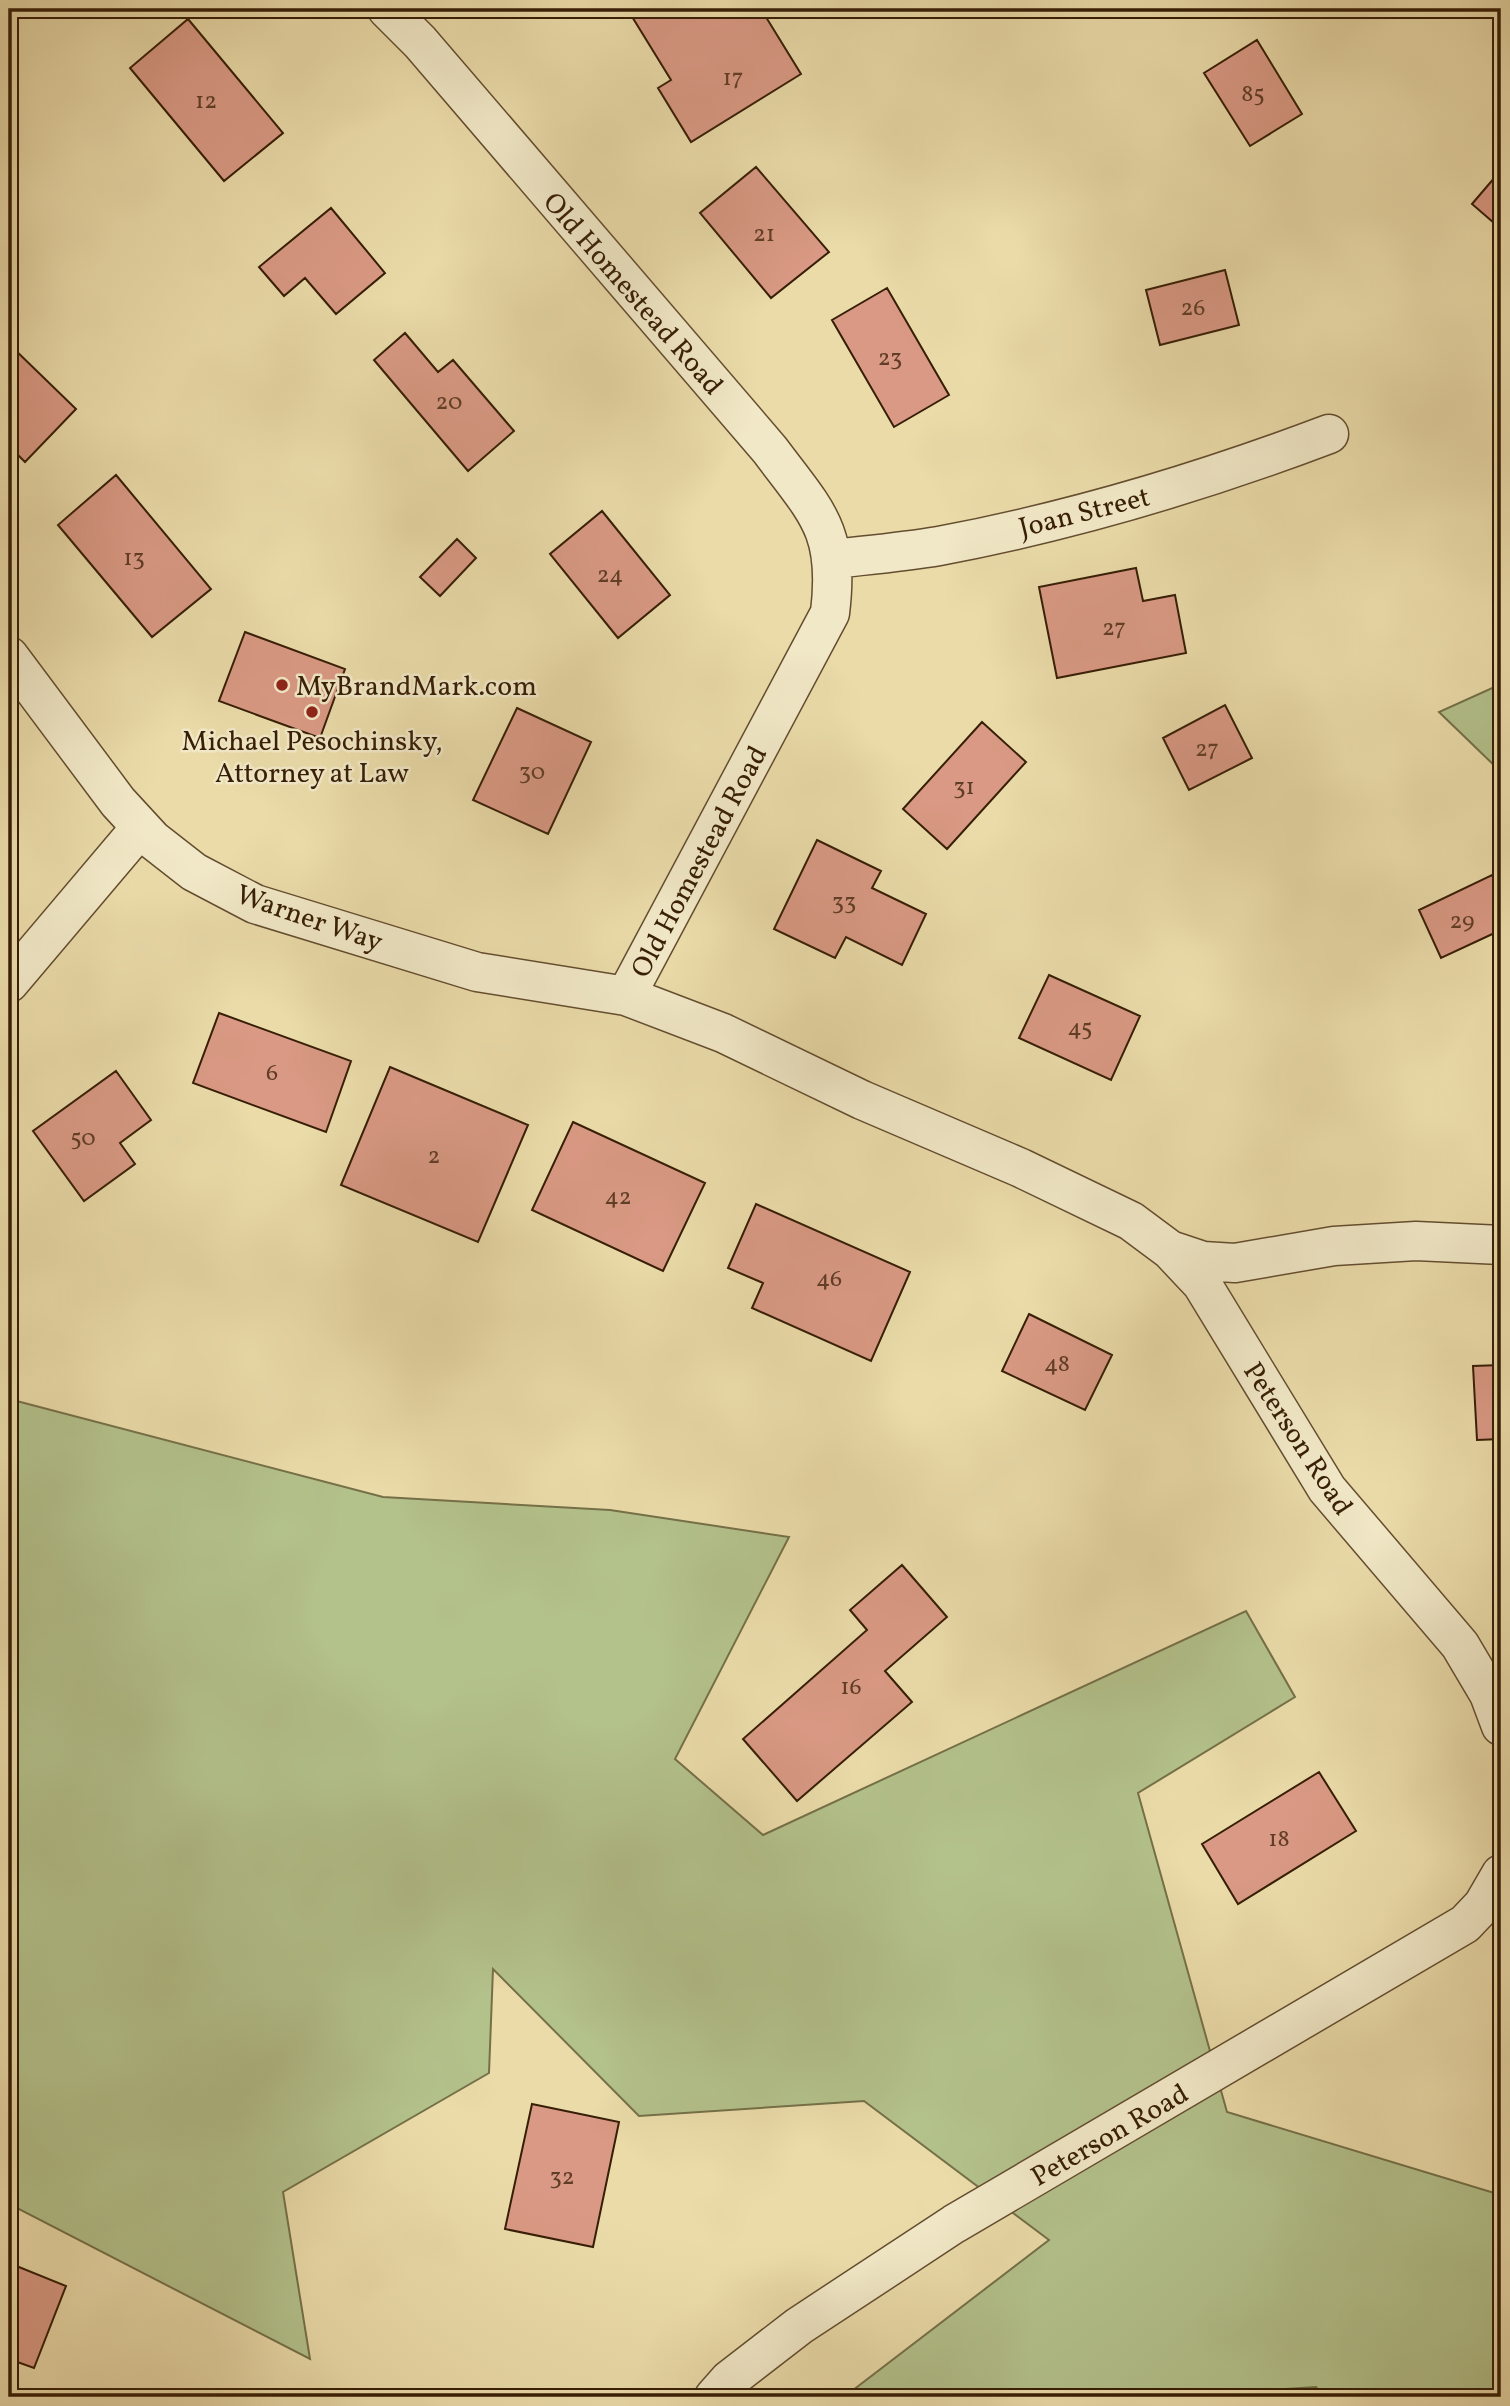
<svg xmlns="http://www.w3.org/2000/svg" width="1510" height="2406" font-family="Vollkorn,serif">
<rect width="100%" height="100%" fill="#eadba9"/>
<filter id="stains"><feTurbulence type="fractalNoise" baseFrequency=".00286" numOctaves="4"/><feColorMatrix values="0 0 0 0 .2 0 0 0 0 .09 0 0 0 0 .02 0 0 0 .5 -.17"/></filter>
<radialGradient id="worn" r=".72"><stop offset=".6" stop-color="#630" stop-opacity="0"/><stop offset="1" stop-color="#630" stop-opacity=".3"/></radialGradient>
<!-- green -->
<path fill="#b3c18b" stroke="#757048" stroke-width="2" d="M1501,684V772L1439,712Z
M9,1399L383,1497L610,1510L789,1537L675,1759L763,1835L1246,1611L1295,1697L1138,1793L1227,2112L1501,2195V2397H1324L1316,2387L1168,2397H844L1049,2240L864,2101L639,2116L493,1969L489,2073L283,2192L310,2359L9,2204Z"/>
<!-- building -->
<path fill="#d99984" stroke="#371e06" stroke-width="2" d="M640,9H761L801,74L691,142L658,88L671,80L631,15Z
M188,19L283,133L224,181L130,68Z
M1257,40L1302,114L1250,146L1204,73Z
M756,167L829,252L771,298L700,213Z
M1501,170V229L1472,204Z
M331,208L385,273L336,314L305,278L284,296L259,267Z
M1225,270L1239,325L1160,345L1146,290Z
M887,288L949,395L894,427L832,320Z
M405,333L438,372L453,360L514,431L468,471L374,360Z
M9,344L76,409L25,462L9,446Z
M116,475L211,589L152,637L58,525Z
M602,511L670,595L618,638L550,554Z
M457,539L476,558L440,596L420,577Z
M1136,568L1143,601L1175,595L1186,653L1057,678L1039,587Z
M245,632L345,669L320,738L219,701Z
M1225,705L1252,758L1189,790L1163,738Z
M517,708L591,742L548,834L473,800Z
M982,722L1026,762L947,849L903,809Z
M817,840L881,871L872,888L926,914L902,965L846,937L835,958L774,929Z
M1492,875L1501,895V930L1441,958L1419,910Z
M1049,975L1140,1016L1111,1080L1019,1038Z
M219,1013L351,1061L326,1132L193,1083Z
M390,1067L528,1125L478,1242L341,1185Z
M116,1071L151,1120L120,1143L135,1164L84,1201L33,1131Z
M573,1122L705,1183L663,1271L532,1210Z
M756,1204L910,1272L871,1361L752,1308L763,1283L728,1268Z
M1029,1314L1112,1355L1085,1410L1002,1371Z
M1501,1365V1439L1477,1440L1473,1366Z
M902,1565L947,1617L885,1671L912,1702L797,1801L743,1739L867,1630L850,1610Z
M1319,1772L1356,1831L1238,1904L1202,1844Z
M532,2104L619,2122L593,2247L505,2229Z
M9,2263L66,2286L34,2368L9,2359Z"/>
<g fill="none" stroke-linecap="round" stroke-linejoin="round">
<defs>
<path id="street" d="M387,9L420,42L770,450C817,513 840,530 830,613L626,996
M833,559C868,555 904,552 939,546C1072,521 1202,482 1329,434
M9,656L118,802L153,840L194,872L255,904L477,972L626,996L723,1033L862,1100L1021,1168L1131,1221L1170,1250L1203,1261L1235,1263L1334,1246L1416,1241L1501,1245
M9,983L141,827
M1171,1251L1202,1284L1327,1489L1460,1645L1489,1694L1501,1726
M714,2397L729,2380L799,2326L954,2224L1465,1924L1483,1905L1501,1874"/>
</defs>
<!-- street casing -->
<use href="#street" stroke="#644d2f" stroke-width="41"/>
<!-- street -->
<use href="#street" stroke="#f1e8c7" stroke-width="38"/>
</g>
<!-- markers -->
<g fill="#8f2418" stroke="#f1e8c7" stroke-width="2.5">
<circle cx="282" cy="685" r="7"/>
<circle cx="312" cy="712" r="7"/>
</g>
<g text-anchor="middle" stroke-width="5" stroke-linejoin="round" paint-order="stroke">
<!-- number labels -->
<g font-size="24" fill="#603d26">
<text x="733" y="85">17</text>
<text x="1253" y="101">85</text>
<text x="206" y="108">12</text>
<text x="764" y="241">21</text>
<text x="1193" y="315">26</text>
<text x="890" y="365">23</text>
<text x="449" y="409">20</text>
<text x="134" y="565">13</text>
<text x="610" y="582">24</text>
<text x="1114" y="635">27</text>
<text x="1207" y="756">27</text>
<text x="532" y="779">30</text>
<text x="964" y="794">31</text>
<text x="844" y="909">33</text>
<text x="1462" y="928">29</text>
<text x="1080" y="1035">45</text>
<text x="272" y="1080">6</text>
<text x="83" y="1145">50</text>
<text x="434" y="1163">2</text>
<text x="618" y="1204">42</text>
<text x="829" y="1286">46</text>
<text x="1057" y="1371">48</text>
<text x="851" y="1694">16</text>
<text x="1279" y="1846">18</text>
<text x="562" y="2184">32</text>
</g>
<!-- street labels -->
<g font-size="28" fill="#371e06" stroke="#f1e8c7">
<text transform="translate(634 293) rotate(49)" y="10">Old Homestead Road</text>
<text transform="translate(1084 511) rotate(-14)" y="10">Joan Street</text>
<text transform="translate(698 861) rotate(-62)" y="10">Old Homestead Road</text>
<text transform="translate(310 917) rotate(19)" y="10">Warner Way</text>
<text transform="translate(1299 1438) rotate(57)" y="10">Peterson Road</text>
<text transform="translate(1109 2134) rotate(-30)" y="10">Peterson Road</text>
</g>
<!-- poi labels -->
<g font-size="28" fill="#371e06" stroke="#f1e8c7" text-anchor="start">
<text x="296" y="695">MyBrandMark.com</text>
<text x="312" y="750" text-anchor="middle">Michael Pesochinsky,<tspan x="312" dy="32">Attorney at Law</tspan></text>
</g>
</g>
<!-- margin -->
<rect width="1510" height="2406" fill="none" stroke="#eadba9" stroke-width="35"/>
<rect x="10" y="10" width="1489" height="2385" fill="none" stroke="#371e06" stroke-width="3.5"/>
<rect x="18" y="18" width="1475" height="2371" fill="none" stroke="#371e06" stroke-width="2"/>
<rect width="100%" height="100%" filter="url(#stains)"/>
<rect width="100%" height="100%" fill="url(#worn)"/>
</svg>
